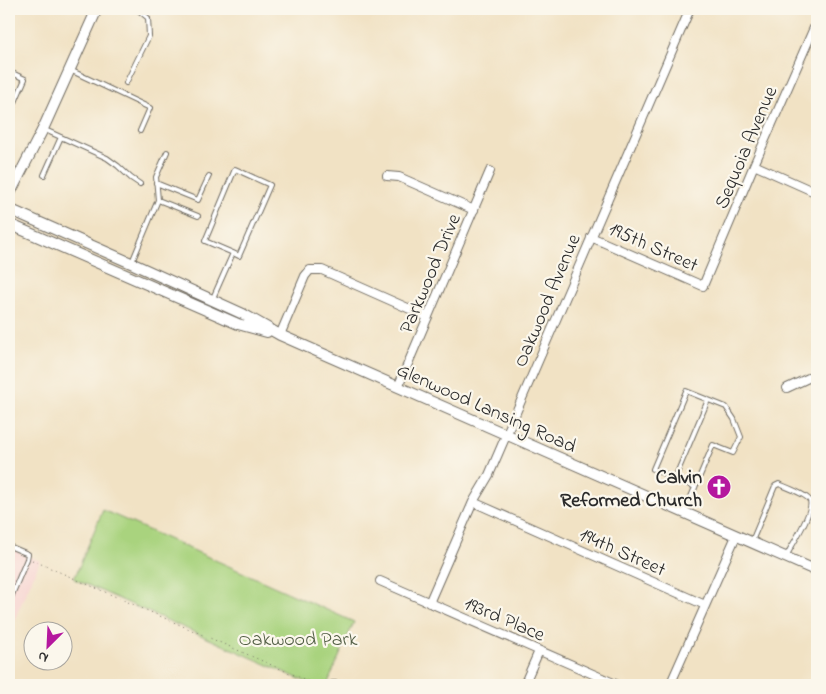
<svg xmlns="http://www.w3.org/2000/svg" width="826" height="694" font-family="'Indie Flower',sans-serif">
<rect width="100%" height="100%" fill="#fbf7ec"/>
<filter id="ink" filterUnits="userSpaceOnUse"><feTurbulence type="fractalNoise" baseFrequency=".02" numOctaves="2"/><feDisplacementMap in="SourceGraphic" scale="10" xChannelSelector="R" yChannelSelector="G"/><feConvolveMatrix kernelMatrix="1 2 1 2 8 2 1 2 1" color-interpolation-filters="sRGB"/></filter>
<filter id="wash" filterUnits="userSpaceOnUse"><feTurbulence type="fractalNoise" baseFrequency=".0096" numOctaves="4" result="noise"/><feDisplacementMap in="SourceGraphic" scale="20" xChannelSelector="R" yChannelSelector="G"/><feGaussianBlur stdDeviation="1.12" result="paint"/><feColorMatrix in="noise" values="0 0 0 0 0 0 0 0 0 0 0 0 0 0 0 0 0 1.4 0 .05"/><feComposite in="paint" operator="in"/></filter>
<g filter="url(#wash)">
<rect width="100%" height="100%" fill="#f1e2c4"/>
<!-- built -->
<path fill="#f7d0cd" d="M9,548L40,561L9,632Z"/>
<!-- green -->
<path fill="#a9d37e" stroke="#6a7f54" d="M103,510L354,622L327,685H313L74,579Z"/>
</g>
<g filter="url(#ink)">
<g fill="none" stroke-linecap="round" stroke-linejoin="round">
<defs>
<path id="service" d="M70,70L150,108L140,131
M126,83L149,36L148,18L137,9
M9,116L25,79L10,72
M43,129L107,158L118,166L131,178L140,184
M167,152L156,177L158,200L198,216
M44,175L61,137
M156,183L198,200L209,176
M132,262L158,200
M213,298L233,253L205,241L235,169L270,185L239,256L233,253
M675,478L708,400
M685,511L713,445L733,453L741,437L734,419L726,407L686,391L653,469L695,487
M752,541L775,486L779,484C786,487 808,495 810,501C814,511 792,545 787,555
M9,546L28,554L27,559L9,602"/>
<path id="minor" d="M754,165L817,193
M387,176L399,177L474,210
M591,237L703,286L754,165L817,21
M280,335L305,276L310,270H322L428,317
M398,387L490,171
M787,388L817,374
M473,502L705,605
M380,581L618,685
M429,603L473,502L489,475L690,9
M333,685H335
M524,685L539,651
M670,685L736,536"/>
<path id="secondary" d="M9,195L43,129L97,9
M9,209L131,263L243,314L280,335L817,571
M9,224L238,324L267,332"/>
</defs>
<!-- service casing -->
<use href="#service" stroke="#706b61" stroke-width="6"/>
<!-- minor casing -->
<use href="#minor" stroke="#706b61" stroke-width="10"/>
<!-- secondary casing -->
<use href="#secondary" stroke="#706b61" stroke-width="12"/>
<!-- path -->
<path stroke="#706b61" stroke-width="1" stroke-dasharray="1 4" stroke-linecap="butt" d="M32,560L317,685"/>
<!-- service -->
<use href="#service" stroke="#fff" stroke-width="4"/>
<!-- minor -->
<use href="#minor" stroke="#fff" stroke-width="8"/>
<!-- secondary -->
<use href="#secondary" stroke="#fff" stroke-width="10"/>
</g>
</g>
<!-- icons -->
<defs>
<symbol id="church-disc" viewBox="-11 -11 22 22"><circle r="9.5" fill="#b5179e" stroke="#fbf7ec"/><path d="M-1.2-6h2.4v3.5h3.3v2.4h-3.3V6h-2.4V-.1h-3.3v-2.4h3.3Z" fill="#fff"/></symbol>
</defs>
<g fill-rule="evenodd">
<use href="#church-disc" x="705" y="473" width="28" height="28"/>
</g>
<g text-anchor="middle" stroke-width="4.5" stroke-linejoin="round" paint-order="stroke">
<!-- street labels -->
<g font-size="20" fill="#2b2b2b" stroke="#fbf7ec">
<text transform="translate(745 147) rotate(-67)" y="7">Sequoia Avenue</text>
<text transform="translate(654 246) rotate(24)" y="7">195th Street</text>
<text transform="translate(429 273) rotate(-67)" y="7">Parkwood Drive</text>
<text transform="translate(546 300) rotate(-67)" y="7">Oakwood Avenue</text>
<text transform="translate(487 407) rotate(24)" y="7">Glenwood Lansing Road</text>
<text transform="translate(623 551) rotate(24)" y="7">194th Street</text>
<text transform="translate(505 618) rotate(23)" y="7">193rd Place</text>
</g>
<!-- poi labels -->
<g font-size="20" font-weight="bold" fill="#2b2b2b" stroke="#fbf7ec" text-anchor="end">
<text x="702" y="483">Calvin<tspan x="702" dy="23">Reformed Church</tspan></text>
</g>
<!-- park labels -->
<g font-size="20" fill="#515d44" stroke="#fbf7ec">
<text x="298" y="645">Oakwood Park</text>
</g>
</g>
<!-- margin -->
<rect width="826" height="694" fill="none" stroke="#fbf7ec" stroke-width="30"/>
<!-- north arrow -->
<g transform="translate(48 646) rotate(204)"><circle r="24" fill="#fbf7ec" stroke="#a8a59f"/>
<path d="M0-4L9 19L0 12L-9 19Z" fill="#b5179e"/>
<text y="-8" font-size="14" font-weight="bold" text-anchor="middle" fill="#2b2b2b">N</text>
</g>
</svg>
